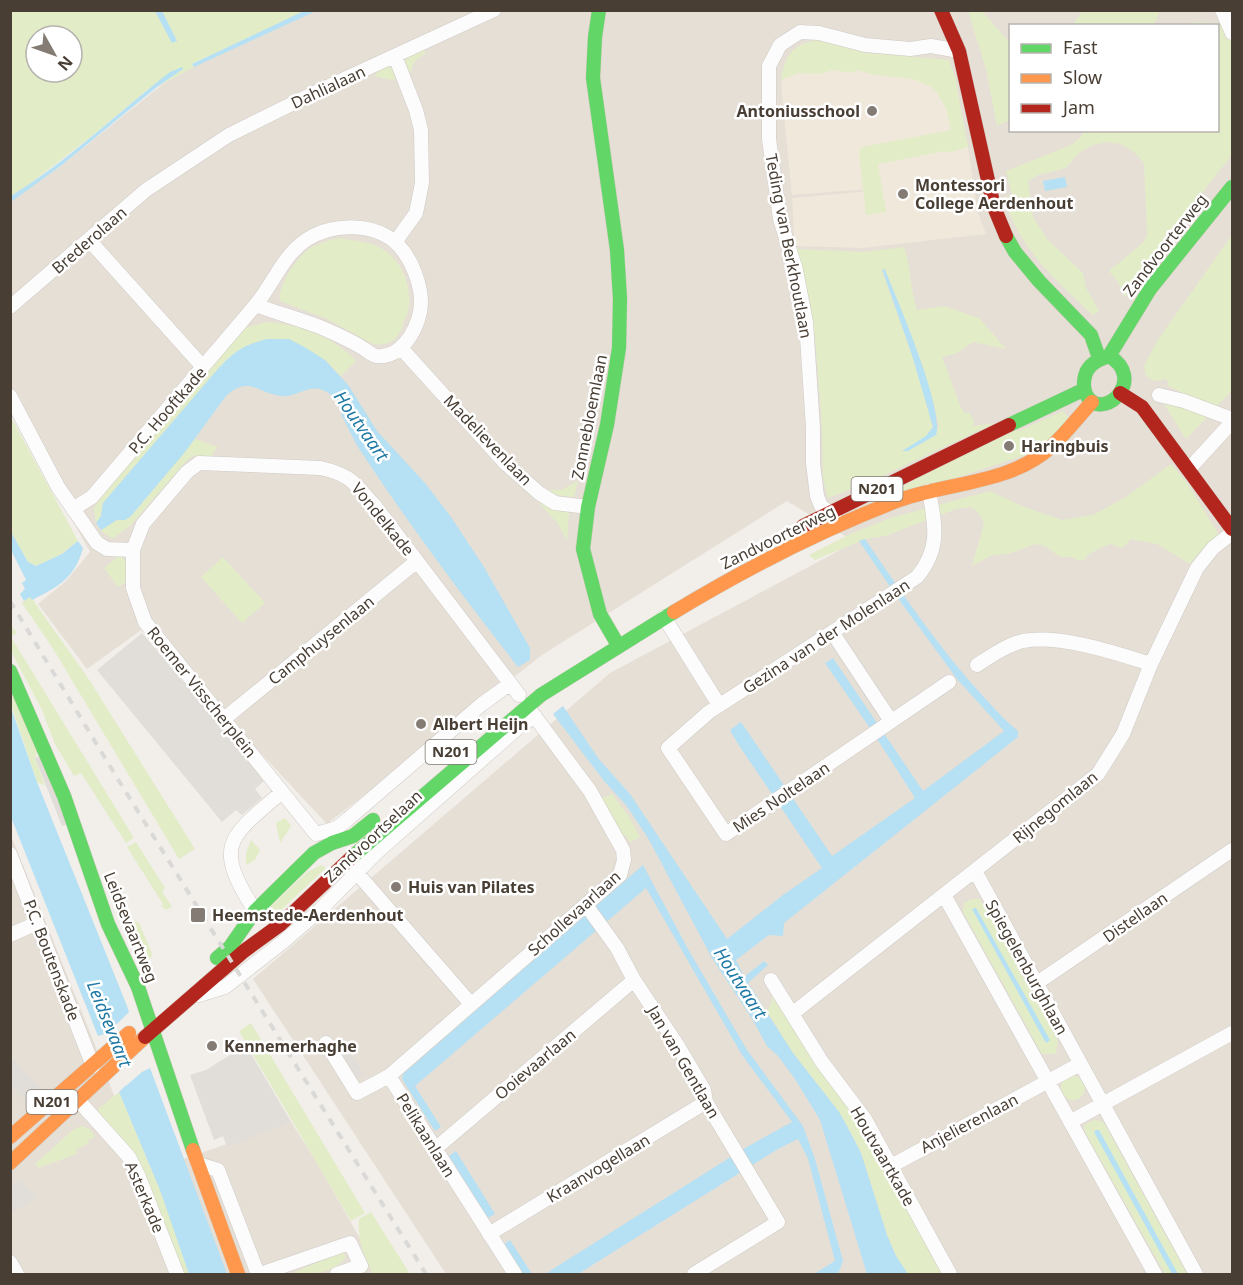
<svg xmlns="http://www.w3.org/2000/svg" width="1243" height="1285" font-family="'Noto Sans',sans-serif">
<rect width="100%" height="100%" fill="#f2eeea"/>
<!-- residential -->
<path fill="#e6dfd6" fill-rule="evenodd" d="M308,11H1232V1274H446L253,979L610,673L855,542L787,501L542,655L327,824L144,628L87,669L38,604L66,581L90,552L11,410L10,202L62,165L163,84L205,60ZM1010,26H1218V130H1010Z
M10,833L92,1037L143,1173L291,1122L318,1164L380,1274H11Z"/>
<!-- education -->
<path fill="#f0e8db" d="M867,58L949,65L966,138L869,156V189L792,195L781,84L789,61Z
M967,141L978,213L986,234L862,248L795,246L792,198L870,191V158Z"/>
<!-- green -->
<path fill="#e2edc7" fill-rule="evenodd" d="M11,11H306L192,64L194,67L157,87L183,69L152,86L92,136L11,198ZM36,36H72V72H36Z
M968,11H982L1007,40L1010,39V120L997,126L986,69Z
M1082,11V10L1160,11L1154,24L1156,25H1073Z
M1195,22L1227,24L1232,40V155L1173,229L1125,297L1118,282L1109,271L1144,242L1147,234L1144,163L1134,152L1121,144L1107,142L1093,145L1080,152L1066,168L1038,175L1028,181L1033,217L1047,239L1083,273L1086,288L1099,311L1093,315C1056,280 1018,248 1004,197L1012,195L1006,171L1071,145L1079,139L1085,131L1218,130V26L1186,25Z
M816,40L867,53L949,60L955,77L968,147L947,153L946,151L878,164L886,212L866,215L859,152L862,147L951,130L946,108L937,93L930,86L913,79L875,75L857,70L851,73L833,70L820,74L798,73L781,80C786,55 790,46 816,40Z
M424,46L425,53L414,62L411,71L406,74L403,65C407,54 415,51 424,46Z
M385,65L392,69L398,76L393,80L374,76L377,73L376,69Z
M1232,235V390L1215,408L1168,386L1167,379L1154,381L1146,376L1144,366L1157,341Z
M340,238C358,242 374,241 388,253C404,265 413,292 408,311C407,316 404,320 403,324C399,340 389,346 373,344L325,318L280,301C278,286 296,258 309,249C318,243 330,240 340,238Z
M904,247C911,268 910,289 917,310L944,306L979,318L1006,349L973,342L957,353L942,357L961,408L965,413H970L974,422L973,426L995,423L867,483L828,498L823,479L822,426L815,338L811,309L796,249L864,252ZM882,270H885C906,321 928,373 939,427L904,451L926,436L933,427L912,355Z
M265,322C298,323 334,337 356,361L341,376L325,360L289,339L217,370L103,503L101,516L96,523L94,508L100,498L243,329Z
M1162,401L1211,413L1186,439Z
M1063,411L1070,419L1041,450L872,505L914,480L1011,431H1019Z
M11,417L78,541L62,554L36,566L28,562L11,532Z
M195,439L218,447L210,457L195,455L187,460L131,525L114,538L109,537L101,530L117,520L131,516Z
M1171,464L1185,480L1218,533V536L1202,550L1190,564L1157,544L1131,539L1122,548L1110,544L1090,553L1084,560L1080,561L1071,557H1060L1045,546L1035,544L1011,553L990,556L972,566L984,524L979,513L971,507L956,509L885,536L865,539L815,560L809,555L848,535L890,518L990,491L1024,507L1062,520L1093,515L1126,497Z
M578,481L574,497L557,495L548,490H561Z
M535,498L550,508L569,513L567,540L558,524Z
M120,555L127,563L126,582L118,587L104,568Z
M223,557L265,603L242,623L201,577Z
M30,596L88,678L195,849L179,859L52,647L22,603Z
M10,624L17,633L11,637L134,838L126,843L81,773L74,776L55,744L42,710L11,651Z
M10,681L39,747L35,758L45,786L37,782L11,705Z
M612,794L629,817L640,837L630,842L625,835L620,837L601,799Z
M285,818L291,826L280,843L276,823Z
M251,840L260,850L255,860L246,865V853Z
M136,842L165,888L162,891L172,907L166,910L161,906L163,904L127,847Z
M321,865L326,868L279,912L270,907L307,872Z
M972,899H980L1058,1041L1056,1054H1042L963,912L965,902Z
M134,921L139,923L152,953L151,958L144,962C134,956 124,936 127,924Z
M772,992L866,1130L945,1274H907L896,1256L887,1235L861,1153L847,1126L839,1112L793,1053L767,1011L772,1001Z
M251,1023L365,1213L351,1221L239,1031Z
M1061 1088a12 12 0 1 1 24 0a12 12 0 1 1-24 0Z
M119,1092L160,1190L191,1274H183L141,1165L132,1151L97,1110Z
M1095,1120L1103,1122L1105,1125L1187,1274H1165L1085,1132L1084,1127L1087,1123Z
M82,1126L90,1129L95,1137L88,1140L89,1143L76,1150L77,1154L38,1168L35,1164L74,1129Z
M371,1212L410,1274H373C364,1255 357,1241 359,1219Z
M343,1252L346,1257C332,1275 310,1274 290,1274Z"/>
<!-- parking -->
<path fill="#e1ddd8" d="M142,633L266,779L255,789L262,798L242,815L236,810L222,822L97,670Z
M42,755L68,824L62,826L35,758Z
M246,1045L291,1122L227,1147L223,1136L214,1140L190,1075L206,1070Z
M349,1051L364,1074L354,1081L339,1058Z
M11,1056L41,1089L26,1102L11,1085Z
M19,1179L37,1197L11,1213V1186Z"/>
<!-- water -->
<path fill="#b6e0f3" d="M155,11H162L177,41L172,43Z
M304,11H316L194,67L192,64Z
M182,67L183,69L157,87L62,165L11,202V196C68,161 117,113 170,72Z
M1065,177L1067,187L1045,191L1043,181Z
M882,269L885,270C897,299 945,410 936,435L908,451H902L926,436L933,427L912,355Z
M267,339H289L306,348L325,360L349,386L377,431L425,483L451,517L484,567L530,648V660L518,667C464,598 412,529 364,456C355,444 349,429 342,416C339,409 338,401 332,396C312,378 300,398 281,396C257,393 249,375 226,396L185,452L131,516L125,520H117L101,530L96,523L101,516L103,503L217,370C235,351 241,346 267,339Z
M11,532L28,562L36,566L62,554L78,541L83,548C75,578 58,587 32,600L30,597L24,601L20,594L25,589L22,583L26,580L11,550Z
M865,539C902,593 938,647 982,695C994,708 1004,720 1018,731V737L784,923L783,936L769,935L736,960L744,977L764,961L768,965L748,983L793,1053L839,1112L847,1126L861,1153L887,1235L896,1256L908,1274H867L820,1120L795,1079L778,1056L767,1046L751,1017L712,958L648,838L626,805L604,781L553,714L563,706L598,758L630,794L727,939L783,895L822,868L738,744L730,730L741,722L832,856L915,798L870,728L825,663L833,658L923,791L1004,731L957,679L897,597L859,541Z
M10,705L37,782L127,1006L129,1012L122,1019L142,1072L150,1068L227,1274H189L160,1190L119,1092L127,1084L108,1033L98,1036L11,817Z
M643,865L688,949L747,1050L803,1126L815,1159L843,1261L838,1274H814L835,1261L808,1159L798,1139L778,1149L578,1274H545L745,1148L792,1122L742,1055L646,888L415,1086L441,1127L435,1131L402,1079L403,1074Z
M976,908L1050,1040L1046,1043L972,909Z
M1096,1130H1099L1178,1274H1172L1094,1132Z
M456,1151L495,1214L488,1218L449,1156Z
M510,1240L532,1274H523L504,1244Z"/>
<!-- pier -->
<path fill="#f2eeea" d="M123,1018L143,1071L126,1086L106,1034Z"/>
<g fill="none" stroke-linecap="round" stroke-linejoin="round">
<defs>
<path id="street" d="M1222,10L1232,33
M395,56L416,110L421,130L422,183L416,213L396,241
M89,240L203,367
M10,307L146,190L229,135L316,92L494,10
M401,348L506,464L539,493L555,503L588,507
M1159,395L1184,401L1232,419
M10,396L58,487L97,543L107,549L133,550
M1189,469L1232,422
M929,491C935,525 941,548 917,577L709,712L668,748L726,834L949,682
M73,509L92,497C146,434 200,371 253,308C272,287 282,256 306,240C335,221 383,222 404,252C415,268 424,293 420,312C416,332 400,359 376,356C371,355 365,349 361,347C348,339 334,333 320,327C299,319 277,313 256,305
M834,516L821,506L817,496L813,463V428L806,322L796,270L780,219L769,139V66L780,45L800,32L819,33L865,45L910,49L931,46L959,51
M664,617L719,705
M832,632L891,721
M977,665C991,656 1007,645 1023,641C1060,634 1116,653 1151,664
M510,684L482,704L348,819L337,828L316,834L145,622L133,588V550L143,524L187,472L199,463L320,468C352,475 354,483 375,506L519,695
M224,719L417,561
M10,854L93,1066
M349,869L357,873L471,1004
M975,871L1196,1274
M944,895L1155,1274
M586,905L617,948L634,980L678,1046L704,1090L706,1102L778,1222L694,1274
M255,911C213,845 228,838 282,792
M10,935L37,923
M771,980L822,1062L865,1119L950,1274
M1037,983L1232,850
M199,995L225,987L284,941L321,909L376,853L520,726L535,716
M793,1013L1098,774L1123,734L1151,664L1197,568L1213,548L1232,533
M326,1043L357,1093L389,1076L620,875L624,860L623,850L590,791L527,706
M389,1076L515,1274
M78,1100L129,1157L139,1177L177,1274
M1070,1122L1232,1033
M435,1149L634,980
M198,1164L218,1170L258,1274
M891,1166L1080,1064
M489,1234L706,1102
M10,1262L17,1274
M260,1274L350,1243L361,1266L337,1274"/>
<path id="fast" d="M599,10L595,37L593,78L617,250L620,299L619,348L607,425L588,507L583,549L600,614L618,645
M1006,236L1015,252L1039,281L1091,335L1099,358
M1109,356L1150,289L1232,187
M1109,356C1146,378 1107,419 1089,399C1084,393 1083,384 1085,376C1088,364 1098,360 1109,356Z
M1009,425L1083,390
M10,671L64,796L108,924L138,987L193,1150
M352,857L541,695L674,612
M217,958L230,947L255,911L314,853L332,843L353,836L373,820"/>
<path id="slow" d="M674,612C745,569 817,532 894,502C945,482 1010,485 1052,446C1066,433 1079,416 1092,402
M10,1137L129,1033
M193,1150L238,1274
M10,1163L145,1037"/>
<path id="jam" d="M941,10L959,51L994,207L1006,236
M1120,393L1142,407L1232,529
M803,526L1009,425
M145,1037L244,951L281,924L352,857"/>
</defs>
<!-- street casing -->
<use href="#street" stroke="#cecac5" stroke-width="15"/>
<!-- fast casing -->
<use href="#fast" stroke="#d3ccc1" stroke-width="15"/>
<!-- slow casing -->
<use href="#slow" stroke="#d3ccc1" stroke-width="15"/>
<!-- jam casing -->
<use href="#jam" stroke="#d3ccc1" stroke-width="15"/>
<!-- street -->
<use href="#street" stroke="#fdfcfc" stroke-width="14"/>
<!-- fast -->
<use href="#fast" stroke="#63d668" stroke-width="14"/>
<!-- slow -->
<use href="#slow" stroke="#ff974d" stroke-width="14"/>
<!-- jam -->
<use href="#jam" stroke="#b3261e" stroke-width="14"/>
<!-- rail -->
<path stroke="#d9d9d8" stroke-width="4" stroke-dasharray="8 8" stroke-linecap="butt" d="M10,601L119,781L426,1274"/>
</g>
<!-- markers -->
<g fill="#847c74" stroke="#fff" stroke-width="2">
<circle cx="872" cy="111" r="6"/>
<circle cx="903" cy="194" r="6"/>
<circle cx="1009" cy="446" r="6"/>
<circle cx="421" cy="724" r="6"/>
<circle cx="396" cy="887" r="6"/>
<rect x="190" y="907" width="16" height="16" rx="3"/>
<circle cx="212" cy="1046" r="6"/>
</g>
<g text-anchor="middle" stroke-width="5" stroke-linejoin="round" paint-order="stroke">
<!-- shield labels -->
<g fill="#fff" stroke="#7f7871" stroke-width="1.5">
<rect x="851.5" y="477" width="51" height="24" rx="4.5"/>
<rect x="425.5" y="740" width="51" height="24" rx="4.5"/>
<rect x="26.5" y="1090" width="51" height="24" rx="4.5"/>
</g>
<g font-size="15" font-weight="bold" fill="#483e34">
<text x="877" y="494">N201</text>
<text x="451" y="757">N201</text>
<text x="52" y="1107">N201</text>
</g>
<!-- street labels -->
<g font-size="16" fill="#483e34" stroke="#fff">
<text transform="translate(328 87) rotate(-25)" y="6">Dahlialaan</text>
<text transform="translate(89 240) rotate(-41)" y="6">Brederolaan</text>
<text transform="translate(1165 245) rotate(-52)" y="6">Zandvoorterweg</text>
<text transform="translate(789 246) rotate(79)" y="6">Teding van Berkhoutlaan</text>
<text transform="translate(167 410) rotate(-49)" y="6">P.C. Hooftkade</text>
<text transform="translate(589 417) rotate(-79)" y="6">Zonnebloemlaan</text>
<text transform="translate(488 440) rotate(46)" y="6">Madelievenlaan</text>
<text transform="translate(383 519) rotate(51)" y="6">Vondelkade</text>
<text transform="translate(778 537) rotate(-26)" y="6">Zandvoorterweg</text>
<text transform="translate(826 636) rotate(-33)" y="6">Gezina van der Molenlaan</text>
<text transform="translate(321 640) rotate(-39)" y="6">Camphuysenlaan</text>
<text transform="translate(202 692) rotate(51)" y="6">Roemer Visscherplein</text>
<text transform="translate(781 797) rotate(-34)" y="6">Mies Noltelaan</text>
<text transform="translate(1055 807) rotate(-39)" y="6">Rijnegomlaan</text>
<text transform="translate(373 836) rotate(-43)" y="6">Zandvoortselaan</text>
<text transform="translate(574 913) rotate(-42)" y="6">Schollevaarlaan</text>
<text transform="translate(1135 917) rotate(-35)" y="6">Distellaan</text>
<text transform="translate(131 927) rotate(68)" y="6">Leidsevaartweg</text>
<text transform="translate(52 960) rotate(69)" y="6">P.C. Boutenskade</text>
<text transform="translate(1027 967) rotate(61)" y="6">Spiegelenburghlaan</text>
<text transform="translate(684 1062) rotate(60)" y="6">Jan van Gentlaan</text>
<text transform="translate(535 1064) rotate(-40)" y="6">Ooievaarlaan</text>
<text transform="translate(969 1123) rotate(-28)" y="6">Anjelierenlaan</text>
<text transform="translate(426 1135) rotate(58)" y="6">Pelikaanlaan</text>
<text transform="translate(883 1156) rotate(60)" y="6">Houtvaartkade</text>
<text transform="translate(598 1168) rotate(-31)" y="6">Kraanvogellaan</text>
<text transform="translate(145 1197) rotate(67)" y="6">Asterkade</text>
</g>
<!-- poi labels -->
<g font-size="16" font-weight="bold" fill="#483e34" stroke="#fff" text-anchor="start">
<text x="860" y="117" text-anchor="end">Antoniusschool</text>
<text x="915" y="191">Montessori<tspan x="915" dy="18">College Aerdenhout</tspan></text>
<text x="1021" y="452">Haringbuis</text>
<text x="433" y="730">Albert Heijn</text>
<text x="408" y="893">Huis van Pilates</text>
<text x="212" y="921">Heemstede-Aerdenhout</text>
<text x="224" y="1052">Kennemerhaghe</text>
</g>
<!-- water labels -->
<g font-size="18" font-style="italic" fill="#1f79a5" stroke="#fff">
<text transform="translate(361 426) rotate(55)" y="6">Houtvaart</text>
<text transform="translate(740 983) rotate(57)" y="6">Houtvaart</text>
<text transform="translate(109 1024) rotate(68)" y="6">Leidsevaart</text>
</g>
</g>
<!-- border -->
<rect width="1243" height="1285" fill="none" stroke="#483e34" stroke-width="24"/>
<!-- legend -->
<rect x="1009" y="24" width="210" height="108" fill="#ffffff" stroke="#b6b2ae" stroke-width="1.5"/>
<rect x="1021" y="44" width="30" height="9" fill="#63d668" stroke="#b6b2ae" stroke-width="1.5"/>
<text x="1063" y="54" font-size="18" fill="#483e34">Fast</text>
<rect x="1021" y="74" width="30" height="9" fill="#ff974d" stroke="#b6b2ae" stroke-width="1.5"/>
<text x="1063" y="84" font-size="18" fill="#483e34">Slow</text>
<rect x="1021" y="104" width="30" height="9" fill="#b3261e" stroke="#b6b2ae" stroke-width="1.5"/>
<text x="1063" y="114" font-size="18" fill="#483e34">Jam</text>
<!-- north arrow -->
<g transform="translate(54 54) rotate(130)"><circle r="28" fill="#ffffff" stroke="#b6b2ae" stroke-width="1.5"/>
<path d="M0-4.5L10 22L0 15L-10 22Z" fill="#847c74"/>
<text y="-9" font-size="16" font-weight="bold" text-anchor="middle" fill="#483e34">N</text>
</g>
</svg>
